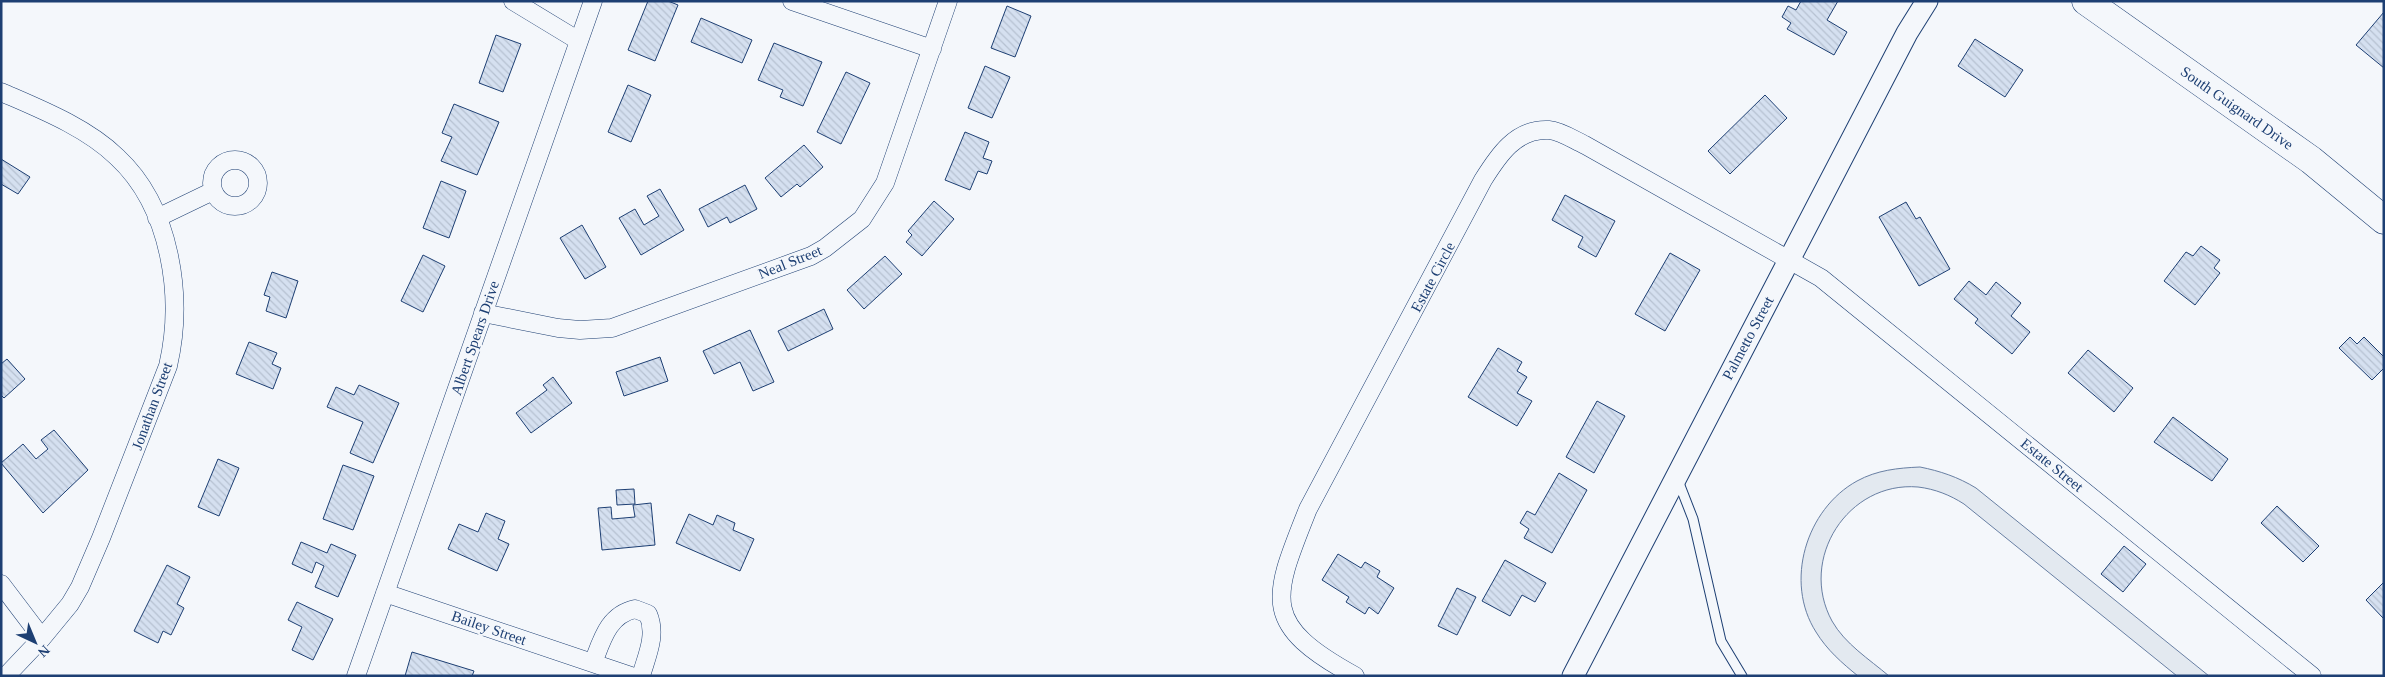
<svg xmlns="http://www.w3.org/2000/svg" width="2385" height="677" font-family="Georgia,serif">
<defs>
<pattern id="building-back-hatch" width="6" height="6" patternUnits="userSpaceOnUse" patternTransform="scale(1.25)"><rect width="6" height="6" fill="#d5e0f0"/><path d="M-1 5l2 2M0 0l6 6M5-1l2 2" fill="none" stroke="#b6c1d1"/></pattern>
</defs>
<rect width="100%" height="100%" fill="#f4f7fb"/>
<!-- pitch -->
<path fill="#e3e9f0" stroke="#687fa3" d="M1920,467C1940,471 1958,477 1976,488L2209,676H2177L1964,504C1950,495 1935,489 1918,487C1848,481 1798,559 1832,621C1845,644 1869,659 1889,676H1858C1842,663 1827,650 1816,632C1784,582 1806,509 1857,481C1877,470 1898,468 1920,467Z"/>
<!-- building -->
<path fill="url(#building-back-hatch)" stroke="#1d3f73" d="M648,1H668L678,5L655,61L628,50Z
M1801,1H1838L1827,20L1847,32L1834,55L1787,29L1791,23L1782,17L1788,6L1796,10Z
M1007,6L1031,16L1015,57L991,48Z
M2384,12V68L2356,45Z
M701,18L752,40L742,63L691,42Z
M496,35L521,44L503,92L479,83Z
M1975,39L2023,70L2005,97L1958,66Z
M774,43L822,62L803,106L780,97L783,90L758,80Z
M985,66L1010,77L992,118L968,108Z
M846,72L870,83L841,144L817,132Z
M628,85L651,95L631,142L608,132Z
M1765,95L1787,118L1730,174L1708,151Z
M454,104L499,122L477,175L441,161L452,137L442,133Z
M965,132L989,142L983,158L992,161L987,174L978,171L970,190L945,180Z
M804,145L823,167L800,187L797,184L781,197L765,178Z
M1,159L30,177L18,194L1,184Z
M441,181L466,191L449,238L423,228Z
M745,185L757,209L730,223L727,217L708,227L699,209Z
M660,189L684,230L641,255L619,218L635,209L644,225L659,216L647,196Z
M1565,195L1615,221L1596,257L1578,247L1583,237L1552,220Z
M934,201L954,219L922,256L906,242L912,235L908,231Z
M1906,202L1916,219L1920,217L1950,269L1919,286L1879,217Z
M582,225L606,267L585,279L560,238Z
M2201,246L2220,260L2214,268L2220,273L2195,305L2164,281L2186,252L2193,256Z
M1670,253L1700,270L1665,331L1635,314Z
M423,255L445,266L423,312L401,301Z
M885,256L902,274L864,309L847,290Z
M272,272L298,281L286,318L266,311L270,297L264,295Z
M1969,281L1986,295L1996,282L2021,303L2011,316L2030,332L2012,354L1975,323L1978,319L1954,299Z
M824,309L833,329L788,351L778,331Z
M750,330L774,382L753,391L740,362L714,374L703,351Z
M2350,337L2357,344L2364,337L2384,357V368L2372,380L2339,348Z
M249,342L277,353L272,364L281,368L273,389L236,374Z
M1498,348L1522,362L1517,371L1527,377L1517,393L1532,401L1517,426L1468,397Z
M2088,350L2133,388L2114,412L2068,373Z
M660,357L668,381L624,396L616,372Z
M7,359L25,379L4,398L1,395V364Z
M553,377L572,403L531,433L516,413L547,390L543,385Z
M359,385L399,403L373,463L350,453L363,422L327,407L336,387L354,395Z
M1597,401L1625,416L1594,473L1566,457Z
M2173,417L2228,459L2212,481L2154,442Z
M54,430L88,470L43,513L1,463L23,444L36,459L48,449L41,440Z
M218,459L239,468L219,516L198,507Z
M343,465L374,476L353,530L323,519Z
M1559,473L1587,490L1552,553L1524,538L1529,529L1520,523L1527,511L1535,515Z
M634,489L635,504L617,505L616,490Z
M651,503L655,545L602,550L598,508L611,507L612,519L635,517L633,505Z
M2277,506L2319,546L2303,562L2261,523Z
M486,513L505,521L498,539L509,544L497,571L448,549L459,524L478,532Z
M689,514L713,525L717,515L735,523L733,530L754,539L740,571L676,543Z
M301,542L327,553L331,544L356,555L338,597L315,587L324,566L316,562L312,573L292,564Z
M2124,546L2146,564L2123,592L2101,574Z
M1338,554L1361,568L1365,562L1380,571L1377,577L1394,588L1378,614L1369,607L1365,614L1346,602L1349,597L1322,580Z
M1505,560L1546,583L1535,602L1522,595L1510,616L1482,601Z
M167,565L190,577L177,604L184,608L171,635L163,631L158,643L134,631Z
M2384,582V618H2383L2366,600Z
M1457,588L1476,597L1457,635L1438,626Z
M297,602L333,619L313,660L292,650L302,627L288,620Z
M412,652L474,671L472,676H405Z"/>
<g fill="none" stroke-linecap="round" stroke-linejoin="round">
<defs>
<path id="service" d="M1677,478L1693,519L1721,641L1742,676"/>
<path id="minor" d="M513,1L579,41
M792,1L932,49
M1,92C40,109 86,127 117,157C171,207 184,297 168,366L101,538L80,587L70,604L42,638L6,676
M212 183a23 23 0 1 1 46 0a23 23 0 1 1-46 0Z
M157,218L213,191
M483,313L558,328L580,330L612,328L811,256L825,248L862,219L885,183L948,1
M1,584L42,638
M385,593L631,676
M593,663C602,640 608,615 635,609L648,614C657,635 647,655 641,676
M356,676L593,1
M1355,676C1260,624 1272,599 1308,509L1483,180C1498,156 1516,128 1549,130C1561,131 1574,140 1585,145L1821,278L2312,676"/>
<path id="tertiary" d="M1573,676L1907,33L1927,1"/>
<path id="trunk" d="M2086,1L2311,160L2384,220"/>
</defs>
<!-- service casing -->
<use href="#service" stroke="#1d3f73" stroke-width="11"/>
<!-- minor casing -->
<use href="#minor" stroke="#1d3f73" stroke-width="19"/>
<!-- tertiary casing -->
<use href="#tertiary" stroke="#1d3f73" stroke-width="23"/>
<!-- trunk casing -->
<use href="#trunk" stroke="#1d3f73" stroke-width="29"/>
<!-- service -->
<use href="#service" stroke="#f4f7fb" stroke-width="9"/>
<!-- minor -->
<use href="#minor" stroke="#f4f7fb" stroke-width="18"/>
<!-- tertiary -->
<use href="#tertiary" stroke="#f4f7fb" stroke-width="21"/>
<!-- trunk -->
<use href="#trunk" stroke="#f4f7fb" stroke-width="28"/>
</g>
<g text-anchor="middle" stroke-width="4" stroke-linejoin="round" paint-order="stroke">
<!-- street labels -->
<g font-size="15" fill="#1d3f73" stroke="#f4f7fb">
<text transform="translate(2237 108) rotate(35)" y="5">South Guignard Drive</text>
<text transform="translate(790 262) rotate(-22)" y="5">Neal Street</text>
<text transform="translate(1433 277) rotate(-62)" y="5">Estate Circle</text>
<text transform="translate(475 338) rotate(-71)" y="5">Albert Spears Drive</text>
<text transform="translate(1748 338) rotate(-62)" y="5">Palmetto Street</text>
<text transform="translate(152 406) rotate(-70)" y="5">Jonathan Street</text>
<text transform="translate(2052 465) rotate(39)" y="5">Estate Street</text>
<text transform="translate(489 628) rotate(19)" y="5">Bailey Street</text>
</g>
</g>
<!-- border -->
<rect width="2385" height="677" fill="none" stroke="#1d3f73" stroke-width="5"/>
<!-- north arrow -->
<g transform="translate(35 642) rotate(136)" stroke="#f4f7fb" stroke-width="4" paint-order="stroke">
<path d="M0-4L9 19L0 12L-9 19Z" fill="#1d3f73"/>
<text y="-8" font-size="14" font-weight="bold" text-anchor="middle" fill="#1d3f73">N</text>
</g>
</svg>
